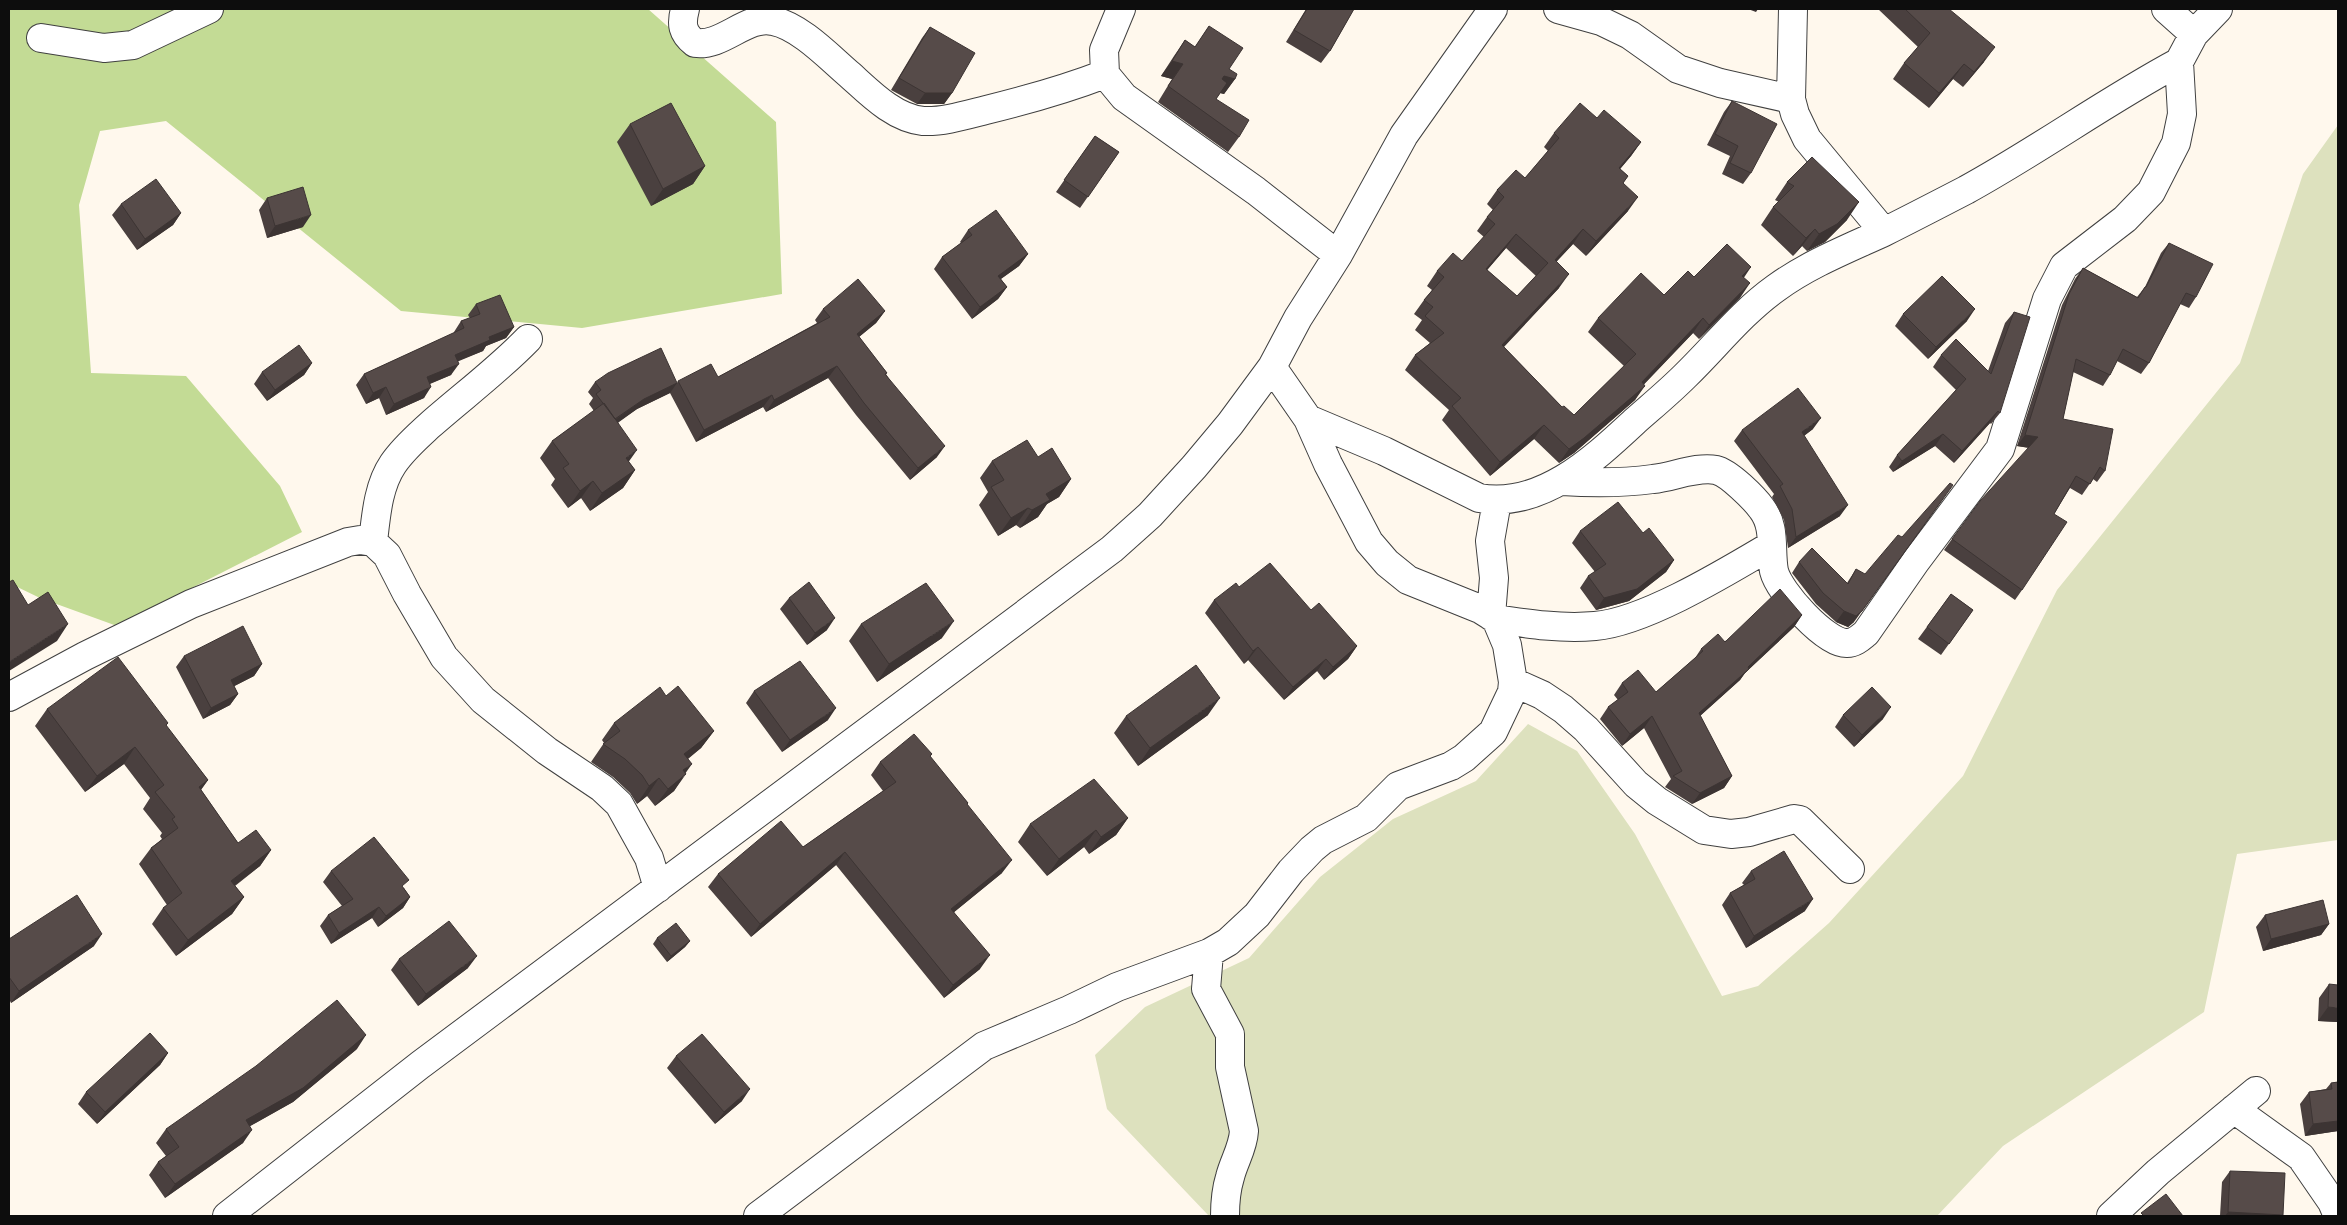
<svg xmlns="http://www.w3.org/2000/svg" width="2347" height="1225" font-family="'Roboto Serif',serif">
<rect width="100%" height="100%" fill="#fff8ed"/>
<!-- forest -->
<path fill="#c3db95" d="M9,9H648L776,122L782,294L582,328L401,311L166,121L100,131L79,205L91,373L186,376L280,486L302,532L117,626L40,598L9,583Z"/>
<!-- cemetery -->
<path fill="#dde1be" d="M2338,125V840L2237,854L2204,1012L2003,1146L1937,1216H1209L1107,1109L1095,1055L1145,1007L1249,958L1320,877L1393,819L1476,781L1528,724L1577,751L1635,834L1722,996L1758,986L1829,923L1963,776L2057,590L2240,363L2303,174Z"/>
<g fill="none" stroke-linecap="round" stroke-linejoin="round">
<defs>
<path id="minor" d="M685,9C681,24 682,33 695,43C723,47 746,15 773,21C800,26 830,58 850,75C870,93 894,118 923,121C943,122 966,115 986,110C1027,100 1066,89 1105,74
M1121,9L1104,50L1105,74L1124,97L1256,191L1338,255
M1558,9L1601,21L1630,35L1678,69L1720,83L1791,99
M1793,9L1791,99L1795,114L1807,139L1884,232
M2166,9L2194,34
M41,38L104,48L133,45L209,9
M1308,419L1384,451L1479,498C1541,509 1593,460 1635,421C1652,406 1669,392 1685,376C1715,347 1741,313 1776,288C1809,264 1847,249 1884,232C1912,218 1939,204 1966,190C2039,150 2106,101 2179,62
M1562,481C1592,483 1623,483 1653,479C1673,477 1697,466 1716,470C1729,473 1754,498 1762,509C1776,527 1770,550 1774,571C1779,592 1826,644 1847,643C1855,643 1861,637 1866,633L1916,561L2000,449L2047,299L2064,266L2125,219L2151,192L2176,143L2182,114L2179,62L2194,34L2218,9
M373,542C376,516 378,486 393,464C403,449 417,437 430,425C463,396 498,370 528,339
M1491,616L1494,578L1490,541L1497,501
M1496,619C1529,624 1562,629 1595,626C1645,622 1728,571 1772,545
M1513,682L1542,695L1563,709L1586,729L1636,784L1657,801L1704,830L1731,834L1749,832L1794,819L1800,820L1850,869
M9,697L85,656L191,604L348,542L360,540L373,542L387,555L407,594L444,657L483,700L547,751L602,788L619,804L649,858L658,888
M1209,953L1206,989L1230,1034V1067L1244,1131C1243,1148 1234,1161 1230,1177C1226,1190 1225,1203 1225,1216
M2234,1109L2301,1157L2332,1202L2338,1216
M227,1216L420,1065L1112,549L1150,515L1194,467L1230,424L1272,367L1298,318L1338,255L1404,135L1493,9
M758,1216L984,1046L1069,1010L1117,987L1209,953L1228,942L1257,915L1291,871L1312,849L1323,840L1366,818L1398,786L1451,766L1464,758L1493,732L1512,692L1513,682L1507,645L1496,619L1480,609L1408,580L1387,563L1369,542L1328,464L1308,419L1272,367
M2111,1216L2158,1172L2256,1091"/>
</defs>
<!-- minor casing -->
<use href="#minor" stroke="#404040" stroke-width="30"/>
<!-- minor -->
<use href="#minor" stroke="#fff" stroke-width="28"/>
</g>
<!-- wall -->
<path fill="#4a403f" fill-rule="evenodd" d="M1306,9H1354L1330,51L1321,63L1286,42Z
M1878,9H1949L1984,62L1963,87L1953,79L1929,108L1893,79L1904,63L1918,47Z
M1209,26L1229,69L1235,79L1224,94L1220,93L1216,99L1239,137L1228,152L1158,102L1172,79L1161,76L1174,56L1185,40L1195,47Z
M930,27L952,93L944,104H917L891,90L922,38Z
M1732,101L1751,173L1743,184L1722,174L1730,156L1707,145L1724,112Z
M1597,118L1641,142L1631,156L1620,169L1628,176L1623,183L1628,211L1586,256L1573,244L1556,262L1559,288L1504,347L1562,407L1574,415L1624,366L1588,332L1598,318L1664,295L1694,277L1744,278L1740,298L1699,339L1693,333L1644,384L1635,400L1574,453L1559,463L1534,439L1490,476L1442,420L1449,410L1405,370L1415,355L1430,343L1415,330L1422,320L1414,314L1424,300L1432,290L1427,286L1437,271L1462,261L1484,237L1477,231L1487,217L1493,210L1487,204L1497,190L1525,178L1548,151L1544,147L1554,133ZM1506,248L1536,276L1517,296L1487,270Z
M630,124L705,166L693,184L651,206L617,142Z
M1095,136L1119,152L1080,208L1056,192Z
M1812,157L1847,220L1825,242L1807,251L1802,246L1793,256L1761,225L1773,207L1779,202L1775,200L1787,182Z
M267,198L303,227L267,238L259,210Z
M121,204L181,213L173,225L137,250L112,215Z
M968,230L1028,254L1019,266L1001,279L1007,287L998,299L972,319L934,269L942,257L961,243L960,242Z
M2169,243L2196,297L2189,308L2180,304L2149,363L2141,374L2117,361L2110,375L2103,386L2073,372L2063,419L2105,471L2097,482L2093,479L2082,495L2070,488L2054,514L2022,590L2015,600L1944,550L1952,539L2029,448L2017,446L2062,305L2075,279L2083,268L2137,297L2145,287L2161,253Z
M476,304L514,327L506,338L486,346L483,351L457,361L451,375L430,384L424,398L386,415L379,398L366,404L356,385L364,374L454,333V332L461,321L470,318L468,315Z
M823,309L885,311L876,323L859,337L887,373L886,374L937,457L910,480L856,415L828,378L766,412L763,407L696,442L670,393L637,409L618,422L629,462L635,470L623,488L590,511L581,498L568,508L551,485L555,479L540,458L552,441L594,411L589,404L593,398L588,392L595,382L677,383L678,381L718,377L817,323L815,320Z
M2014,312L2000,413L1991,424L1990,423L1954,463L1935,446L1893,472L1889,467L1897,455L1956,390L1933,367L1941,355L1988,371L2005,323Z
M1903,314L1967,321L1928,359L1895,326Z
M312,363L304,375L267,401L254,384L262,372Z
M1813,429L1804,436L1840,516L1788,548L1784,520L1772,497L1774,494L1734,441L1742,430Z
M1038,457L1071,479L1059,497L1047,504L1038,517L1020,528L1016,525L998,536L979,505L988,492L980,478L992,461Z
M1580,531L1643,533L1674,560L1666,572L1629,601L1596,610L1580,588L1588,576L1595,572L1572,543Z
M1799,562L1847,583L1856,569L1854,622L1848,627L1836,622L1816,604L1792,573Z
M1239,587L1311,610L1357,646L1348,659L1324,680L1317,671L1284,700L1248,660L1244,664L1205,613L1214,600Z
M1951,594L1973,610L1941,655L1918,639Z
M789,598L827,630L807,645L780,609Z
M1802,615L1794,627L1745,673L1740,680L1700,716L1732,776L1724,788L1692,804L1665,787L1671,779L1644,728L1622,746L1600,719L1608,707L1618,700L1614,695L1622,683L1656,692L1695,658L1701,649Z
M861,624L942,638L877,682L849,641Z
M184,656L262,664L254,676L234,686L238,694L230,705L203,719L176,667Z
M754,691L828,720L782,752L746,703Z
M666,696L714,731L701,748L688,759L685,773L674,791L655,806L647,796L637,804L630,793L613,777L591,762L604,743L602,740L614,723Z
M47,709L168,723L166,726L208,780L201,790L238,843L271,850L260,866L235,886L244,897L232,914L176,956L152,924L163,908L167,905L139,864L151,848L162,839L160,836L162,833L143,809L150,798L124,764L85,792L35,726Z
M1208,715L1138,766L1114,733L1126,716Z
M1843,715L1883,719L1854,747L1835,727Z
M932,754L930,757L968,803L967,805L1002,873L954,912L980,969L944,998L836,865L751,937L708,887L718,874L803,847L883,791L871,775L880,762Z
M1128,818L1116,835L1089,854L1084,847L1047,876L1018,842L1030,824Z
M331,871L404,888L410,897L403,908L378,927L372,918L331,944L320,926L328,915L342,906L323,882Z
M1751,871L1805,911L1746,948L1722,905L1730,893L1744,885L1742,883Z
M2265,915L2329,924L2321,935L2263,951L2256,927Z
M657,938L690,941L685,947L667,962L653,944Z
M9,939L94,946L11,1003L9,999Z
M399,959L468,968L418,1006L391,970Z
M2329,984L2338,1022L2318,1021L2319,998Z
M357,1049L293,1102L250,1126L243,1143L165,1198L149,1175L158,1162L166,1156L156,1143L166,1129Z
M168,1053L160,1065L97,1124L78,1104L86,1092Z
M676,1056L742,1101L715,1124L667,1068Z
M2338,1082V1131L2305,1136L2300,1104L2309,1092L2326,1089L2331,1083Z
M2230,1171L2282,1216H2220L2222,1182Z"/>
<!-- shaded-wall -->
<path fill="#3c3433" d="M1748,9H1758L1756,12Z
M1995,47L1984,62L1963,87L1974,72Z
M1172,61L1183,64L1172,79L1161,76Z
M1964,64L1953,79L1929,108L1939,93Z
M1224,76L1235,79L1224,94L1213,91Z
M925,93H952L944,104H917Z
M1641,142L1631,156L1609,182L1619,168Z
M705,166L693,184L651,206L663,189Z
M1638,197L1628,211L1586,256L1596,241Z
M1859,202L1847,220L1825,242L1807,251L1819,234Z
M181,213L173,225L137,250L145,239Z
M311,215L303,227L267,238L275,226Z
M1583,229L1573,244L1545,274L1555,260Z
M1815,229L1802,246L1793,256L1806,238Z
M1516,234L1506,248L1476,283L1486,269Z
M1028,254L1019,266L989,287L998,276Z
M1751,267L1741,282L1742,276Z
M1569,274L1559,288L1492,359L1502,345Z
M1750,283L1740,298L1699,339L1709,325Z
M1007,287L998,299L972,319L980,307Z
M1975,309L1967,321L1928,359L1936,347Z
M885,311L876,323L849,345L857,334Z
M1703,318L1693,333L1632,397L1642,382Z
M514,327L506,338L486,346L483,351L447,366L455,355L489,337Z
M312,363L304,375L267,401L275,390Z
M459,364L451,375L419,388L427,377Z
M837,366L828,378L766,412L774,400Z
M677,383L670,393L637,409L608,430L615,420L644,399Z
M1645,386L1635,400L1574,453L1559,463L1569,449Z
M386,387L379,398L366,404L373,393Z
M431,387L424,398L386,415L394,404Z
M772,395L763,407L696,442L704,430Z
M1998,411L1990,423L1954,463L1962,451Z
M1821,418L1813,429L1794,443L1802,432Z
M1544,425L1534,439L1490,476L1500,462Z
M1943,434L1935,446L1893,472L1902,461Z
M2025,435L2038,437L2031,448L2017,446Z
M945,446L937,457L910,480L918,468Z
M637,450L625,467L626,458Z
M635,470L623,488L590,511L602,493Z
M1071,479L1059,497L1047,504L1038,517L1020,528L1032,510L1046,494Z
M593,481L581,498L568,508L580,491Z
M1945,496L1854,622L1848,627L1836,622L1844,611Z
M1848,505L1840,516L1788,548L1796,537Z
M1028,508L1016,525L998,536L1011,518Z
M1674,560L1666,572L1629,601L1596,610L1604,598Z
M1802,615L1794,627L1745,673L1740,680L1691,724L1699,713Z
M835,618L827,630L807,645L815,633Z
M954,621L942,638L877,682L889,664Z
M68,624L57,641L9,671V662Z
M1357,646L1348,659L1324,680L1333,667Z
M1258,647L1248,660L1244,664L1253,651Z
M1326,659L1317,671L1284,700L1293,687Z
M262,664L254,676L223,692L231,680Z
M238,694L230,705L203,719L211,708Z
M1220,698L1208,715L1138,766L1150,748Z
M1891,707L1883,719L1854,747L1862,735Z
M836,708L828,720L782,752L790,740Z
M1652,716L1644,728L1622,746L1630,734Z
M714,731L701,748L672,771L684,754Z
M135,747L124,764L85,792L97,776Z
M692,764L682,778L686,774L674,791L655,806L668,789L683,770Z
M1732,776L1724,788L1692,804L1700,793Z
M659,778L647,796L637,804L649,786Z
M208,780L196,796L199,787Z
M1128,818L1116,835L1089,854L1101,837Z
M1096,830L1084,847L1047,876L1059,859Z
M271,850L260,866L219,897L231,881Z
M845,852L836,865L751,937L760,924Z
M1012,860L1002,873L942,922L951,909Z
M244,897L232,914L176,956L188,940Z
M410,897L403,908L378,927L386,916Z
M1813,899L1805,911L1746,948L1754,936Z
M379,907L372,918L331,944L339,933Z
M2329,924L2321,935L2263,951L2271,939Z
M102,934L94,946L11,1003L19,991Z
M690,941L685,947L667,962L671,956Z
M990,955L980,969L944,998L953,985Z
M477,956L468,968L418,1006L426,994Z
M2328,1007L2338,1008V1022L2318,1021Z
M366,1035L357,1049L293,1102L236,1134L246,1120Z
M168,1053L160,1065L97,1124L105,1112Z
M750,1089L742,1101L715,1124L724,1112Z
M2338,1121V1131L2305,1136L2313,1124Z
M252,1130L243,1143L165,1198L175,1184Z
M2228,1212L2283,1215L2282,1216H2225Z"/>
<!-- building -->
<path fill="#564b49" stroke="#3c3433" fill-rule="evenodd" d="M1307,9H1354L1330,51L1294,30Z
M1905,9H1949L1995,47L1974,72L1964,64L1939,93L1904,63L1930,33Z
M1209,26L1243,48L1229,69L1237,74L1235,79L1224,76L1222,79L1227,83L1216,99L1249,120L1239,137L1168,86L1183,64L1172,61L1185,40L1195,47Z
M930,27L975,53L952,93H925L899,78Z
M1732,101L1777,124L1751,173L1730,163L1738,146L1715,134Z
M671,103L705,166L663,189L630,124Z
M1580,103L1597,118L1604,110L1641,142L1619,168L1628,176L1623,183L1638,197L1596,241L1583,229L1555,260L1569,274L1502,345L1562,407L1564,406L1574,415L1636,354L1598,318L1641,273L1664,295L1688,271L1694,277L1727,244L1751,267L1742,276L1750,283L1709,325L1703,318L1642,382L1645,386L1584,438L1569,449L1544,425L1500,462L1452,406L1461,398L1415,355L1444,333L1425,316L1433,307L1424,300L1444,277L1437,271L1453,253L1462,261L1495,224L1487,217L1504,197L1497,190L1516,170L1525,178L1559,138L1554,133ZM1516,234L1548,263L1517,296L1486,269Z
M1095,136L1119,152L1088,197L1064,180Z
M1812,157L1859,202L1837,224L1819,234L1815,229L1806,238L1773,207L1794,186L1787,182Z
M156,179L181,213L145,239L121,204Z
M303,187L311,215L275,226L267,198Z
M996,210L1028,254L998,276L1007,287L980,307L942,257L972,235L968,230Z
M2169,243L2213,264L2196,297L2186,293L2149,363L2123,349L2110,375L2076,359L2063,419L2113,429L2105,471L2100,467L2090,484L2076,476L2054,514L2067,522L2022,590L1952,539L1980,501L2038,437L2025,435L2069,294L2083,268L2138,298L2145,287H2146Z
M1942,276L1975,309L1936,347L1903,314Z
M858,279L885,311L857,334L887,373L885,374L945,446L918,468L864,403L837,366L774,400L772,395L704,430L678,381L711,364L718,377L830,317L823,309Z
M500,295L514,327L489,337L490,340L455,355L459,364L427,377L431,387L394,404L386,387L373,393L364,374L464,328L461,321L480,314L476,304Z
M2014,312L2030,317L2000,413L1998,411L1962,451L1943,434L1902,461L1897,455L1966,379L1941,355L1956,339L1991,374Z
M299,345L312,363L275,390L262,372Z
M661,348L677,383L644,399L615,419L596,394L601,390L595,382L608,373Z
M1798,388L1821,418L1802,432L1848,505L1796,537L1792,509L1780,486L1783,484L1742,430Z
M604,403L637,450L626,458L635,470L602,493L593,481L580,491L563,468L569,464L552,441Z
M1027,440L1038,457L1052,448L1071,479L1046,494L1050,500L1032,510L1028,508L1011,518L991,487L1004,480L992,461Z
M1950,483L1953,485L1862,611L1856,616L1844,611L1823,593L1799,562L1812,548L1848,584L1856,569L1865,574L1898,535L1902,537Z
M1618,502L1643,533L1649,528L1674,560L1637,589L1604,598L1588,576L1606,564L1580,531Z
M1270,563L1311,610L1319,603L1357,646L1333,667L1326,659L1293,687L1258,647L1253,651L1214,600L1236,583L1239,587Z
M13,580L28,605L48,592L68,624L9,662V582Z
M809,582L835,618L815,633L789,598Z
M926,583L954,621L889,664L861,624Z
M1780,589L1802,615L1748,667L1749,669L1699,713L1732,776L1700,793L1673,776L1682,771L1652,716L1630,734L1608,707L1628,692L1622,683L1638,670L1656,692L1703,651L1701,649L1718,634L1725,642Z
M1951,594L1973,610L1949,644L1927,627Z
M243,626L262,664L231,680L238,694L211,708L184,656Z
M118,657L168,723L166,725L208,780L199,787L238,843L256,830L271,850L231,881L244,897L188,940L163,908L182,893L151,848L178,828L172,819L175,817L155,792L164,785L135,747L97,776L47,709Z
M800,661L836,708L790,740L754,691Z
M1196,665L1220,698L1150,748L1126,716Z
M678,686L714,731L684,754L692,764L683,770L686,774L668,789L659,778L649,786L642,775L625,759L603,744L620,731L614,723L660,687L666,696Z
M1872,687L1891,707L1862,735L1843,715Z
M914,734L932,754L930,756L968,803L967,804L1012,860L951,909L990,955L953,985L845,852L760,924L718,874L781,821L803,847L896,782L880,762Z
M1094,779L1128,818L1101,837L1096,830L1059,859L1030,824Z
M374,837L409,880L402,886L410,897L386,916L379,907L339,933L328,915L353,899L331,871Z
M1784,851L1813,899L1754,936L1730,893L1755,879L1751,871Z
M77,895L102,934L19,991L9,977V939Z
M2323,900L2329,924L2271,939L2265,915Z
M449,921L477,956L426,994L399,959Z
M676,923L690,941L671,956L657,938Z
M2329,984L2338,985V1008L2328,1007Z
M337,1000L366,1035L303,1088L246,1120L252,1130L175,1184L158,1162L179,1147L166,1129L256,1066Z
M150,1033L168,1053L105,1112L86,1092Z
M702,1034L750,1089L724,1112L676,1056Z
M2338,1082V1121L2313,1124L2309,1092L2332,1089L2331,1083Z
M2230,1171L2285,1173L2283,1215L2228,1212Z
M2166,1194L2183,1216H2144L2141,1213Z"/>
<!-- border -->
<rect width="2347" height="1225" fill="none" stroke="#0d0d0d" stroke-width="20"/>
</svg>
